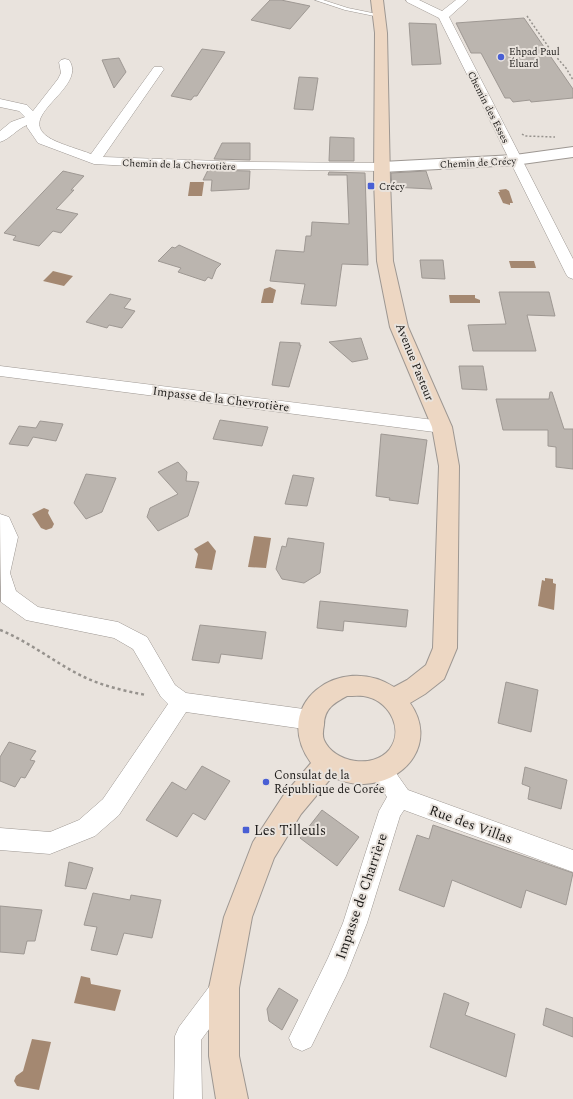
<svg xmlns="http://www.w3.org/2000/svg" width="573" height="1099" font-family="Spectral,serif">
<rect width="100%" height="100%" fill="#e9e3dd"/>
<!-- water -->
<path fill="#a48871" d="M190,182H204L202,196H188Z
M506,189L509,191L513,203H510V205L503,203L498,192H500L499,190Z
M509,261H534L536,268H511Z
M53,271L73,276L64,286L43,281Z
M270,287L276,290L273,303H261L264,289Z
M449,295H475V298L480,300V303H450Z
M44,508L49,510L48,513L54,524L52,528L46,530L41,528L32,514Z
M254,536L271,538L266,568L248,567Z
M208,541L216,551L212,570L195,568L198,554L194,549Z
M545,578L553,579V583L556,584L554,610L538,606L542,580L545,581Z
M81,976L90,978L91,984L121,990L115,1011L74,1003Z
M32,1039L51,1042L39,1090L17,1086L14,1081L16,1076L23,1071Z"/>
<!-- building -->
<path fill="#bbb5af" stroke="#9e9893" d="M270,0H281L310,6L290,29L251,20Z
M524,18L573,89V98L531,102L530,100L513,102L510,98H505L481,53H471L456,23Z
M409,23L436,24L441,64L412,65Z
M202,49L225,52L197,96H194L191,100L171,96Z
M119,58L126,72L114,88L102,60Z
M299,77L318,78L313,110L294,109Z
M330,137L354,138V161H329Z
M222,143H250V160L214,159Z
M208,170L250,171L249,189L211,191L212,180H203Z
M63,171L84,176L71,190H74L56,209L78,214L61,233L53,231L39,246L13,240L16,236L4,233Z
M426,171L432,189L392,187L391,173Z
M329,172L365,173L368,265L342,264L336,306L301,304L305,284L270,281L276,250L304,252L306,236H311L312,222L349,224L347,175H328Z
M179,245L221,264L216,269L212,279L208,277L205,281L178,272L181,268L158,261L172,247L175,248Z
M420,260H443L445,279L422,278Z
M499,292H549L555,316L527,315L536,351H473L468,325L506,324Z
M110,294L131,299L124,308L135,311L122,328L109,325L107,328L86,322Z
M361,338L368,359L352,362L329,342Z
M280,342L300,343L299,345H301L289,387L272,385Z
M459,366H483L487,390L462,389Z
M550,392H552L564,429H573V469L556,467V447L548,446V430H503L496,399H549Z
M220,420L268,427L262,446L213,439Z
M40,421L63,424L56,441L33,437L28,446L9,444L19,426L36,428Z
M381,434L427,440L418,504L389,500L390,498L376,496Z
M178,462L187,472L186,481L199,482L188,516L158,531L147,517L150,508L178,494L158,472Z
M86,474L116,478L102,512L86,519L74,503Z
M293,475L314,478L307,506L285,504Z
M288,538L324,543L320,573L304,583L282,579L276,569L282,546L286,547Z
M320,601L408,610L406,627L344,621L343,631L317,628Z
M200,625L266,632L262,659L221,654L219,663L192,660Z
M506,682L538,690L531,732L498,723Z
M9,742L36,751L30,760L35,761L25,778L21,777L15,787L0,781V757Z
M202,766L230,781L205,820L193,813L177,837L146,820L172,782L186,790Z
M525,767L567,780L561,809L528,799L530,787L522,784Z
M322,810L359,837L337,866L300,838Z
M433,825L573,873L566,905L526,890L521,908L452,880L444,907L399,890L417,835L429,839Z
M69,862L93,868L86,889L65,886Z
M93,893L130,900L131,895L161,900L152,938L124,933L117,955L91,950L97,927L84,925Z
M0,906L42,910L35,941H27L24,954L0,952Z
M279,988L298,1000L282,1030L269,1021L267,1009Z
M444,993L469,1003L465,1015L515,1034L506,1077L430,1047Z
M546,1008L573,1018V1037L543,1025Z"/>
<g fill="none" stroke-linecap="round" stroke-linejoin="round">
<defs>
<path id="service" d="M315,0H323L348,8L382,15L379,17L345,10Z"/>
<path id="minor" d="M406,0H419L442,11L456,0H468L449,17L573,259V279L568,277L566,274L439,18L407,2Z
M65,59L69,60C88,88 15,115 48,137C56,143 81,150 91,154L154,67H162L164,69L103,157L250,162L382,163L387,164L389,167L387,170L382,171L167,168L94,164L38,143L27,127V125C17,129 10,139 0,142V131L11,122L25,117L19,111L0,107V99L27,105L33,111L58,79L61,73L59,62L61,60Z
M0,366L442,421L448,423L451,427L448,431L442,433L0,376Z
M0,514L9,517L18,537L10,573L16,591L38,607L118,622L147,637L175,685L186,693L311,710L319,713L322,720L319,727L311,730L186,712L119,815L95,836L50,854L0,850V828L50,832L79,820L103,799L168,704L161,697L133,649L114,638L26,620L1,602Z
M381,760L389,763L408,790L573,850V872L404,810L400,816L367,923L346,976L311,1047L302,1051L293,1047L289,1038L328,958L343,923L379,811L387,797L370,770L373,763Z
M224,975L233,979L237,988L233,997L201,1040L202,1099H174L175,1036L179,1027L215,979Z"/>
<path id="tertiary" d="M573,147V157L515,165L382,172L377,170L374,167L377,164L382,162L515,155Z"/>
<path id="secondary" d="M371,0H383L387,33L390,180L393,261L408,327L452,427L459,466L457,648L444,679L425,694L410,703C437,741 408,782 364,784C353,785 342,781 332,777L301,814L274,858L252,917L239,988V1056L248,1099H216L209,1056V988L224,917L253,842L283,796L311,763C269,704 340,652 394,687L407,680L426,665L433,648L439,466L432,427L390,327L377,261L374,180L375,33ZM347,696C354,696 362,695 368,697C391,703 404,731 389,750C373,769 334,763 324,740C322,735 323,730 324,725C324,709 334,703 347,696Z"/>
</defs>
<!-- service casing -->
<use href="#service" stroke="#9d9792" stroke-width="1"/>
<!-- minor casing -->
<use href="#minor" stroke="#9d9792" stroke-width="1"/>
<!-- tertiary casing -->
<use href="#tertiary" stroke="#9d9792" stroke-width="2"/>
<!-- secondary casing -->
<use href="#secondary" stroke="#9d9792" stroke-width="2"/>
<!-- path-far1 -->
<path stroke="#96928d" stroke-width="1.5" stroke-dasharray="2 2" stroke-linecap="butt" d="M527,16L552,52L566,68L573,80
M522,134L525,136L555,137"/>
<!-- path -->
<path stroke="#96928d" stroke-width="2.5" stroke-dasharray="3 3" stroke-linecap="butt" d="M0,630C30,642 55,663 84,677C103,686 125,691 146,695"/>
<!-- service -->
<use href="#service" fill="#fff" fill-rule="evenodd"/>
<!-- minor -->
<use href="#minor" fill="#fff" fill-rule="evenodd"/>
<!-- tertiary -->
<use href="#tertiary" fill="#fff" fill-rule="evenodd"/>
<!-- secondary -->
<use href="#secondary" fill="#edd7c3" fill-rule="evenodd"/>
</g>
<!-- markers -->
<g fill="#495fd4" stroke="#e9e3dd" stroke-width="1.5">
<circle cx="501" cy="57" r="4"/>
<rect x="367" y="182" width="8" height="8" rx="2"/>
<circle cx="266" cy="782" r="4"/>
<rect x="242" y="826" width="8" height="8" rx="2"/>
</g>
<g text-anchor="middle" stroke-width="4" stroke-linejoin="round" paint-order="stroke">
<!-- far-poi labels -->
<g font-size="10" fill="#1c1a18" stroke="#e9e3dd" text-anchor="start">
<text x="509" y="55">Ehpad Paul<tspan x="509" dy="12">Éluard</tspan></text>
<text x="379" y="190">Crécy</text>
</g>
<!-- far-street labels -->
<g font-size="10" fill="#1c1a18" stroke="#e9e3dd">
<text transform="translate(489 107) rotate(63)" y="4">Chemin des Esses</text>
<text transform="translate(478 162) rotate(-3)" y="4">Chemin de Crécy</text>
<text transform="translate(179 164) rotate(2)" y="4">Chemin de la Chevrotière</text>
</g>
<!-- street labels -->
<g font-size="12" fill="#1c1a18" stroke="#e9e3dd">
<text transform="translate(415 362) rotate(68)" y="4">Avenue Pasteur</text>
<text transform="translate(221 399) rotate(7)" y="4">Impasse de la Chevrotière</text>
</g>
<!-- poi labels -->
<g font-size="12" fill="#1c1a18" stroke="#e9e3dd" text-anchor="start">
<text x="274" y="779">Consulat de la<tspan x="274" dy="14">République de Corée</tspan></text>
</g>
<!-- near-street labels -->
<g font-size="14" fill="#1c1a18" stroke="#e9e3dd">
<text transform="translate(471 824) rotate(20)" y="5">Rue des Villas</text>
<text transform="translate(361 896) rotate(-71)" y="5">Impasse de Charrière</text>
</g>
<!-- near-poi labels -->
<g font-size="14" fill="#1c1a18" stroke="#e9e3dd" text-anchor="start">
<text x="254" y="835">Les Tilleuls</text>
</g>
</g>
</svg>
